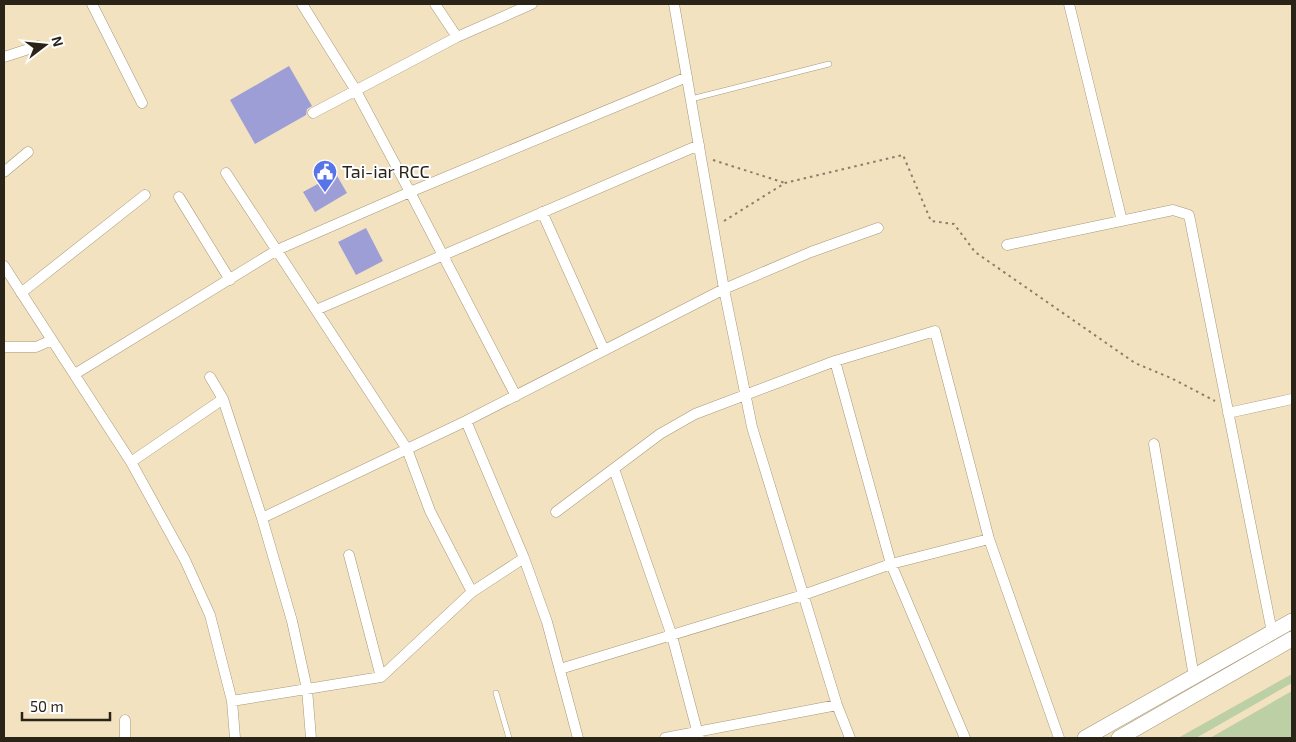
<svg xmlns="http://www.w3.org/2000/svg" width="1296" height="742" font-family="'Exo 2',sans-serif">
<rect width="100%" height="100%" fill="#f2e2c0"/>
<!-- green -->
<path fill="#bccfa5" d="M1292,674V683L1196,738H1178Z
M1292,691V738H1210Z"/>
<!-- building -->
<path fill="#9e9ed7" d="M289,66L312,106L307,109L306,115L255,144L230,100Z
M336,174L347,193L315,212L303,192Z
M366,228L383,261L356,275L338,242Z"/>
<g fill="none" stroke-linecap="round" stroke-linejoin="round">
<defs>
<path id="service" d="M691,99L829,64
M496,693L509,738"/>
<path id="minor" d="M92,4L142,103
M302,4L355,89L410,192L516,396
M435,4L457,37
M674,4L724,289L752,427L837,705L850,738
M1069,4L1122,221
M4,57L38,46
M313,113L457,37L532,4
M4,172L28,152
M226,173L407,449L430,511L472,592
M179,197L230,280
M542,212L604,350
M1007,245L1173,210L1189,215L1272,632
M4,266L131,462L185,560L210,615L232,701L235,738
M21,293L145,195
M316,310L699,145
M4,347H36L52,340
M835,361L891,564L965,738
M75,374L277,250L410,192L687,77
M210,377L223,399L262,518L292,621L307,689L311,738
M1228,413L1292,399
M466,421L524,558L547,622L578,738
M1154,444L1194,677
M131,462L223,399
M614,469L672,636L699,738
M556,512L660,434L695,414L835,361L935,331L989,539L1059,738
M262,518L466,421L724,289L811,252L878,228
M349,555L381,677
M560,669L803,595L891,564L989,539
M232,701L381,677L472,592L524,558
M125,720V738
M665,738L837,705"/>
<path id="primary" d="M1085,738L1292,621
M1119,738L1292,639"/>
</defs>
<!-- service casing -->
<use href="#service" stroke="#a79879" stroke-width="6"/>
<!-- minor casing -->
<use href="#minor" stroke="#a79879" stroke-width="11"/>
<!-- primary casing -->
<use href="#primary" stroke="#a79879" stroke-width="16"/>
<!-- path -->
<path stroke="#897f68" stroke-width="2" stroke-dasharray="2.5 4" stroke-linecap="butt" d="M713,160L785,183
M724,221L785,183L903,155L931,221L954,224L975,252L1135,363L1171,378L1215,401"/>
<!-- service -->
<use href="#service" stroke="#fff" stroke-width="5"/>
<!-- minor -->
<use href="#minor" stroke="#fff" stroke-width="10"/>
<!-- primary -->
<use href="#primary" stroke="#fff" stroke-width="15"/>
</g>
<!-- icons -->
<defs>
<symbol id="civic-pin" viewBox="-11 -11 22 30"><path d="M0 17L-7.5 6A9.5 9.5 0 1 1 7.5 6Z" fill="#5874e9" stroke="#fff"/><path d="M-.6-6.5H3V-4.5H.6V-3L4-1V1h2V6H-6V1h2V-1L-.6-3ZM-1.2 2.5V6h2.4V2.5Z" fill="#fff"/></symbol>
</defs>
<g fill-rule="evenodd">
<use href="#civic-pin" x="311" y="158" width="28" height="38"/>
</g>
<g text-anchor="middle" stroke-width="4" stroke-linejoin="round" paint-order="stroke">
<!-- poi labels -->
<g font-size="18" fill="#2a2418" stroke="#fff" text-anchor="start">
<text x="342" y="178">Tai-iar RCC</text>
</g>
</g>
<!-- border -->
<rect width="1296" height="742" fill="none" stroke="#2a2418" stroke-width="10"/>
<!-- north arrow -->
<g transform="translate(45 45) rotate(74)" stroke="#ffffff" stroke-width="4" paint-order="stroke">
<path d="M0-4L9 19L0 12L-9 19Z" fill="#2a2418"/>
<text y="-8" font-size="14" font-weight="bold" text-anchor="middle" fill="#2a2418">N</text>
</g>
<!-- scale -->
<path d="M22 712v8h88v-8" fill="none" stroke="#2a2418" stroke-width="2.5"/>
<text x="30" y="712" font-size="15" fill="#2a2418" stroke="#ffffff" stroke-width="4" paint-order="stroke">50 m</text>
</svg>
